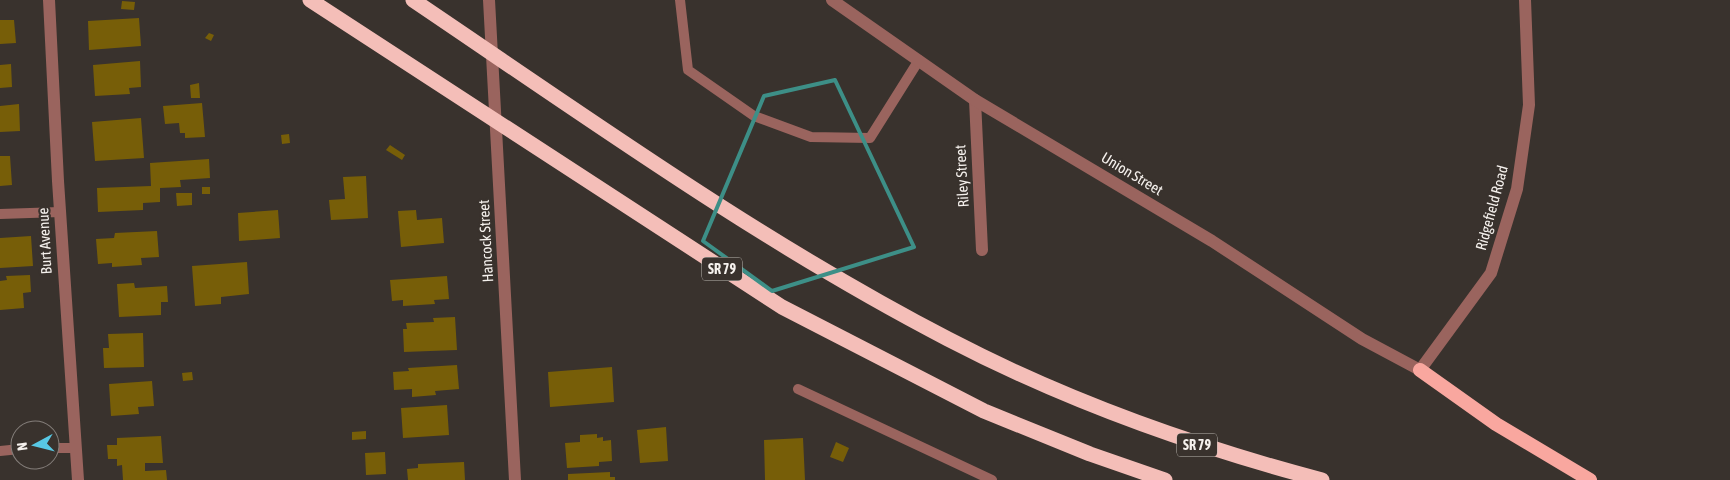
<svg xmlns="http://www.w3.org/2000/svg" width="1730" height="480" font-family="'Asap Condensed',sans-serif">
<rect width="100%" height="100%" fill="#39322d"/>
<!-- building -->
<path fill="#775e08" d="M122,1L135,2L134,10L121,9Z
M139,18L141,46L89,50L88,21Z
M0,20H14L16,43L0,44Z
M209,33L214,35L211,41L205,38Z
M140,61L141,87L129,88L130,94L95,96L93,65Z
M11,64L12,87L0,88V65Z
M199,83L200,98H191L190,85Z
M202,103L205,137L185,138V133H180L179,123L165,124L163,106Z
M19,104L20,131L0,132V106Z
M141,118L144,158L95,161L92,122Z
M289,134L290,143L282,144L281,135Z
M390,145L405,155L402,160L386,150Z
M0,156H10L12,185L0,186Z
M209,159L210,178L180,180L181,187L160,188V202L143,203V210L98,212L97,188L151,186L150,163Z
M366,176L368,218L331,220L329,200L345,199L343,177Z
M202,187H210V194H202Z
M176,193H192V205L177,206Z
M278,210L280,238L239,241L238,213Z
M416,210L417,220L442,218L444,243L401,247L398,211Z
M157,231L159,257L141,258L142,265L112,267V263L98,264L96,239L114,238L115,233Z
M31,236L33,266L0,268V238Z
M247,262L249,294L221,297V304L195,306L192,266Z
M30,275L31,292L23,293L24,308L0,310V281L7,280L6,276Z
M447,276L449,299L434,300L435,304L403,306V300L392,301L390,280Z
M134,283L135,288L167,286L168,302H161V315L119,317L117,284Z
M455,317L457,350L404,352L403,329H407L406,323L434,322L433,318Z
M143,333L144,367L104,368L103,348H109L108,334Z
M457,365L459,389L435,391L436,395L412,397V389L394,390L393,372L409,371L408,368Z
M612,367L614,402L550,407L548,372Z
M192,372L193,380L183,381L182,373Z
M152,381L154,406L138,407L139,414L111,416L109,384Z
M447,405L449,435L403,438L401,408Z
M666,427L668,461L640,463L637,430Z
M366,431V439L352,440V432Z
M597,434V438L603,437V441L611,440L612,461L599,462V466L567,468L565,443L580,442V435Z
M161,436L163,463H145V471L166,470L167,480H123L122,465L117,466V459H108L107,445H117V438Z
M803,438L805,480H765L764,440Z
M836,442L849,448L843,462L830,457Z
M385,452L386,474L366,475L365,453Z
M464,462L465,480H408L407,469L418,468V464Z
M610,472V477H615V480H568V474Z"/>
<g fill="none" stroke-linecap="round" stroke-linejoin="round">
<!-- service -->
<path stroke="#9a645e" stroke-width="10" d="M680,0L688,70L754,116L811,137L870,138L919,60
M0,214L60,212
M798,389L992,480
M50,448H75
M0,451L20,449"/>
<!-- minor -->
<path stroke="#9a645e" stroke-width="12" d="M49,0L58,181L78,480
M489,0L515,480
M975,100L982,250
M1420,370L1491,273L1517,189L1529,105L1525,0"/>
<!-- tertiary -->
<path stroke="#9a645e" stroke-width="12" d="M832,0L975,100L1212,241L1362,339L1420,370"/>
<!-- trunk -->
<path stroke="#f9a79f" stroke-width="14" d="M1420,370L1496,424L1590,480"/>
<!-- motorway -->
<path stroke="#f4beb8" stroke-width="15" d="M310,0L782,307L984,411L1090,454L1165,480
M413,0C588,118 761,242 948,339C1067,401 1193,446 1322,480"/>
</g>
<!-- marked area -->
<path fill="none" stroke="#3d8f87" stroke-width="4" stroke-linejoin="round" d="M835,80L914,247L772,291L703,241L764,96Z"/>
<g text-anchor="middle" stroke-width="4.5" stroke-linejoin="round" paint-order="stroke">
<!-- shield labels -->
<g fill="#39322d" stroke="#bdb8b3" stroke-width="1">
<rect x="702" y="257.5" width="40" height="23" rx="4"/>
<rect x="1177" y="433.5" width="40" height="23" rx="4"/>
</g>
<g font-size="14" font-weight="bold" fill="#f5f1ed">
<text x="722" y="274">SR 79</text>
<text x="1197" y="450">SR 79</text>
</g>
<!-- street labels -->
<g font-size="15" fill="#f5f1ed" stroke="#39322d">
<text transform="translate(1132 174) rotate(31)" y="5">Union Street</text>
<text transform="translate(962 176) rotate(-93)" y="5">Riley Street</text>
<text transform="translate(1492 208) rotate(-75)" y="5">Ridgefield Road</text>
<text transform="translate(45 241) rotate(-93)" y="5">Burt Avenue</text>
<text transform="translate(486 241) rotate(-93)" y="5">Hancock Street</text>
</g>
</g>
<!-- north arrow -->
<g transform="translate(35 445) rotate(263)"><circle r="24" fill="#39322d" stroke="#847e7a"/>
<path d="M0-4L9 19L0 12L-9 19Z" fill="#58c8e4"/>
<text y="-8" font-size="14" font-weight="bold" text-anchor="middle" fill="#f5f1ed">N</text>
</g>
</svg>
